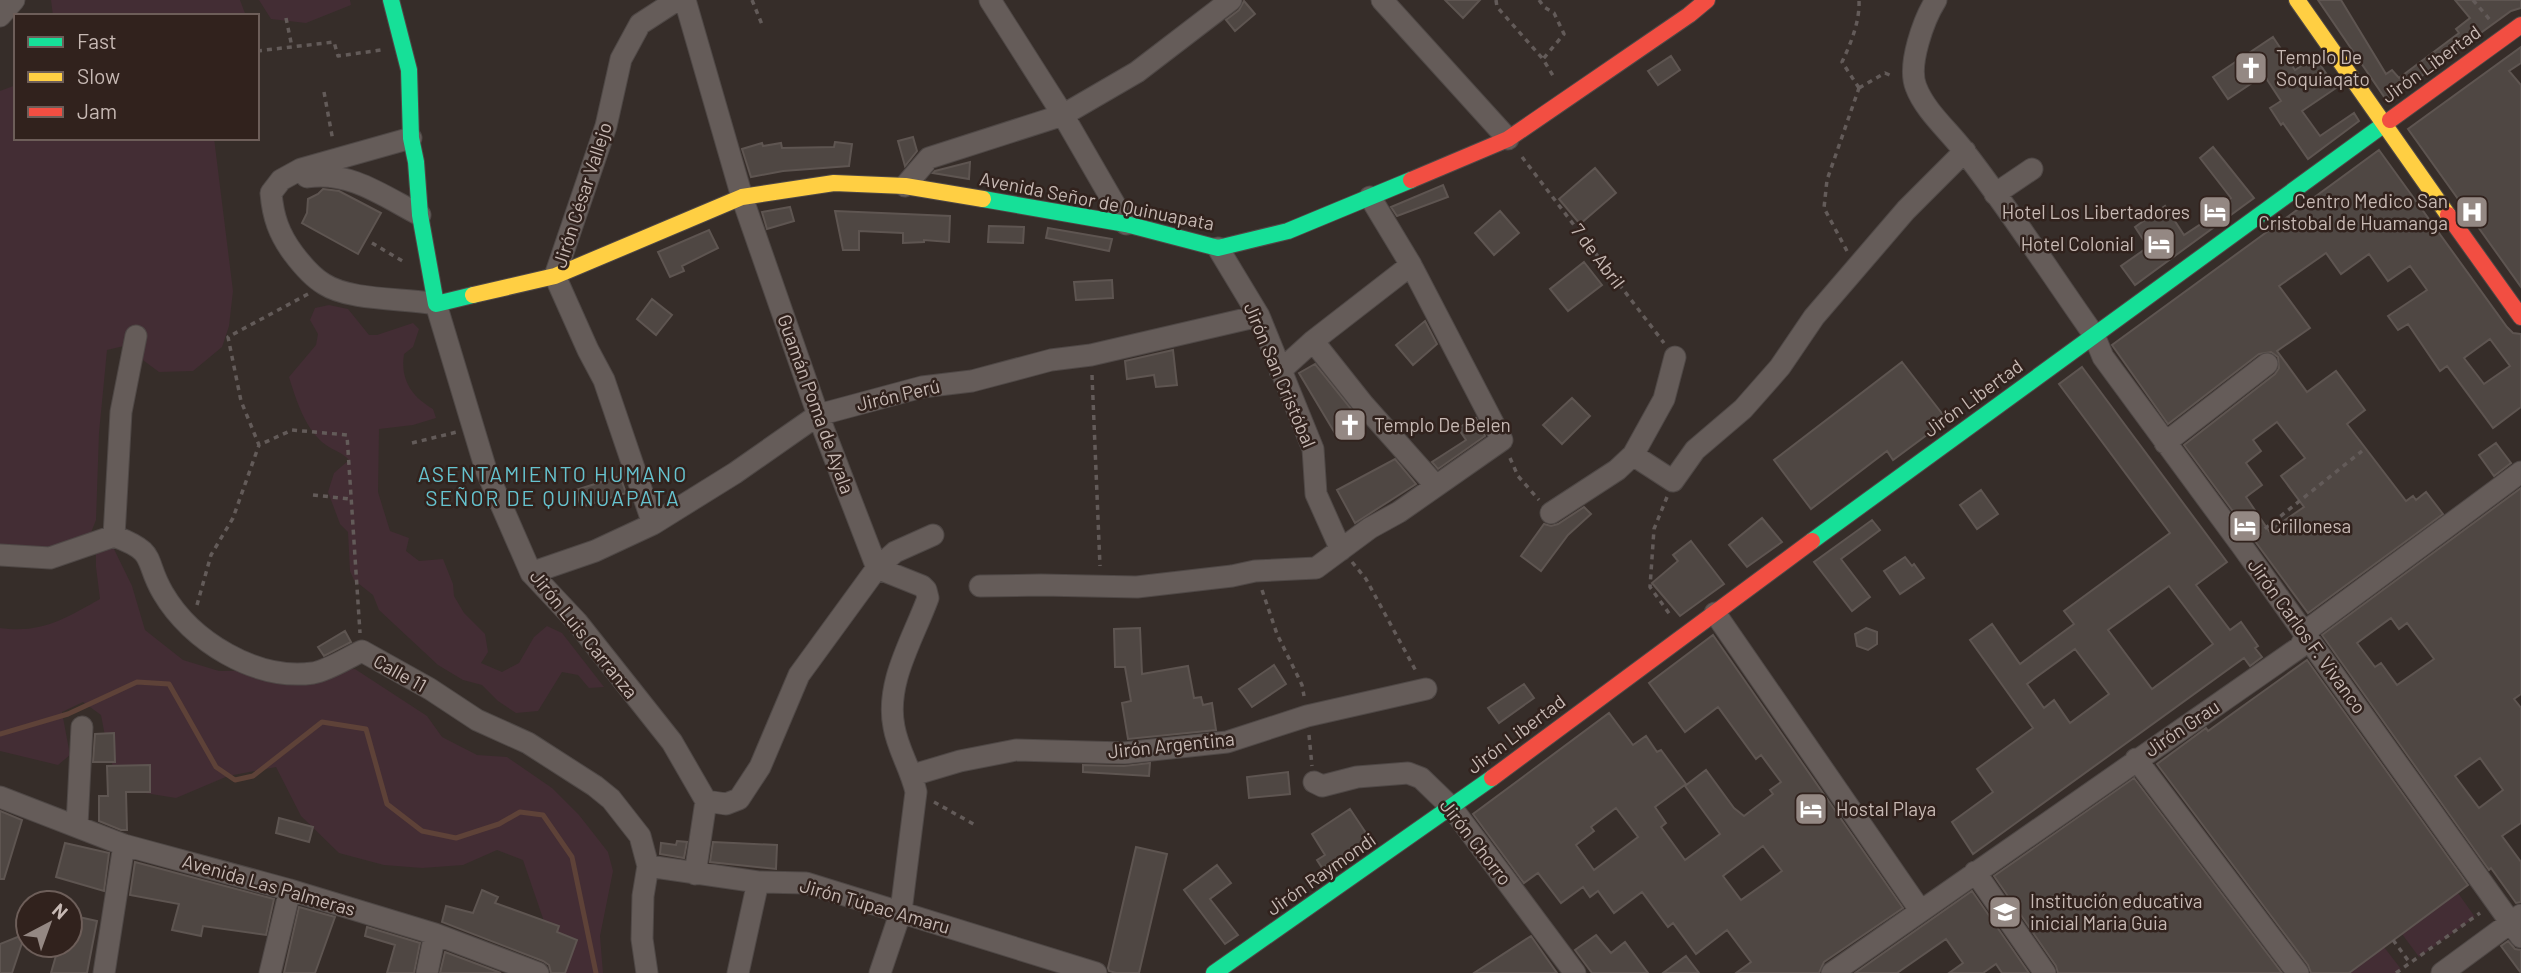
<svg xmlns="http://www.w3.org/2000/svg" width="2521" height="973" font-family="Barlow,sans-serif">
<rect width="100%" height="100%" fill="#362d29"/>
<!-- green -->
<path fill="#432d34" d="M51,0H240L246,16H53Z
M259,0H350L351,5L306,23L271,19Z
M16,85V138H214L233,291L229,326L222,347L193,371L159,372L124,346L107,350L99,433L96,520L88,540L52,552L0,548V91Z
M329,305L348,309L369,335H377L413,323L419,329L413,347L404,354C400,380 412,397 433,409L436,418L413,425L379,429L378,492L390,531L409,538L406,551L419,561L443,559L453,584L454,596L464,613L485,634L488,652L481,663L502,672L519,663L534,637L547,626L562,633L604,687L589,688L578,675L562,672L538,711L516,713L498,701L482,685L463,680L438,665L379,610L373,595L354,580L350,571L348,532L340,524L328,492L334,473L349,460C342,452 334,451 326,445C306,431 296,400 289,377L316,345L318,334L310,320L315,308Z
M96,540L112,545L132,586L145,630L183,660L219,671L355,669L427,716L442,737L477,755L507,757L552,788L579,815L608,852L613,871L600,936L603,973H552L548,933L523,860L497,850L463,865L422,868L384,865L339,853L301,816L276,767L228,776L176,798L145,793L118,781L108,752L101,715L83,702L62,712L70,755L58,765L0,751V628C42,634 66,618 100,599L96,567Z
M2458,893L2475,917L2419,957L2402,934Z
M2384,947L2401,969L2396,973H2349Z"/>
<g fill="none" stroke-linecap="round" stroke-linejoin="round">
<!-- stream -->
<path stroke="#5e4238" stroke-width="5" d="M0,734L68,714L137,682L169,684L216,767L235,780L253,776L322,722L366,729L387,804L422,831L456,838L499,824L520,812L543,815L572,857L596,973"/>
</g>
<!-- building -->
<path fill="#4f4743" stroke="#5e5551" stroke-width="2" fill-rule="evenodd" d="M1445,0H1480L1463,18Z
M2318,0H2341L2386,74L2392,70L2399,78L2459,33L2456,29L2470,18L2455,0H2521V8L2511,11L2387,101Z
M1244,1L1255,14L1235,31L1226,20L1239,10Z
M2273,37L2295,70L2315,57L2336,88L2302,111L2320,136L2354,113L2359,121L2308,159L2283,123L2281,125L2270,108L2281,101L2264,75L2228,99L2213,77Z
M2521,47V63L2509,71L2521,85V287L2408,129Z
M1671,56L1680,70L1658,85L1648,71Z
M913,137L917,151L905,166L898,141Z
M835,142L852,144L849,166L783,171L751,177L742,149L762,143L763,146L781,143L782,148L834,147Z
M2213,147L2254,198L2135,285L2121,266L2148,247L2135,227L2165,206L2184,235L2225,208L2222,205L2231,198L2200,158Z
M2379,150L2507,327L2513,333L2521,334V407L2493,428L2447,366L2440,371L2408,324L2398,330L2388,316L2427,290L2410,266L2388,281L2369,254L2341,274L2326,253L2279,286L2310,328L2277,351L2307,392L2336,371L2365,410L2347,424L2406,501L2413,496L2416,500L2426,492L2443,514L2308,613L2184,445L2275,374L2279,368L2278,357L2271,352L2259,354L2168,424L2112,345ZM2490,339L2510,366L2484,384L2464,358ZM2277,422L2305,458L2281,476L2304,507L2269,531L2246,497L2262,485L2246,463L2261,451L2253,440Z
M970,162L969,179L933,173L935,171Z
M1595,168L1616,193L1580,224L1559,199Z
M1443,185L1448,197L1397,216L1391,207Z
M323,189L339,191L381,213L358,254L302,223L307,213L308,199L318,194Z
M790,207L794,221L767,229L762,212Z
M835,211L950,216L949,242L924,240V242L903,243V233L859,231V250H843Z
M1500,211L1519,233L1494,255L1475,233Z
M989,226L1024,227L1023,243L988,242Z
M1048,228L1112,239L1109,251L1046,238Z
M709,230L718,248L682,266L684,271L670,277L658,252Z
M1584,262L1602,285L1568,311L1550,289Z
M1112,280L1113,298L1076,300L1074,282Z
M652,299L672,315L656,335L637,319Z
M1425,321L1437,344L1413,365L1396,345Z
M1173,350L1177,385L1156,387L1154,375L1127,379L1125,361Z
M1902,362L1947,420L1893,460L1887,451L1811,509L1774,460Z
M1315,364L1364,425L1339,440L1299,373Z
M2082,367L2227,562L2196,585L2230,630L2241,622L2258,646L2255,648L2262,657L2250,666L2244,658L1973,854L1952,822L1993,792L1977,769L2033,728L1970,640L1992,624L2020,664L2074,624L2064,611L2170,533L2059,384ZM2169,586L2213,644L2152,689L2108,630ZM2075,649L2109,694L2070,723L2054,700L2044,708L2027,684Z
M1572,398L1590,416L1562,444L1543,425Z
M1476,418L1485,436L1438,469L1432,462L1466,440L1458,428Z
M2496,443L2511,463L2494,476L2479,455Z
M1395,459L1416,484L1355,523L1337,490Z
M620,476L626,493L581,507L576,490Z
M2521,488V694L2514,699L2521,708V823L2502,836L2521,862V902L2516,903L2491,868L2489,870L2322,635ZM2391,618L2399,629L2407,623L2434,659L2397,685L2381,663L2375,667L2357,643ZM2480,758L2503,790L2479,808L2455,776Z
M1981,490L1998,514L1977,529L1960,505Z
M1584,507L1591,514L1568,535L1541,571L1521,556L1544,524L1551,526L1558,524Z
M1762,518L1782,542L1747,567L1729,545Z
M1872,520L1880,530L1841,559L1870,597L1852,611L1814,562Z
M1691,541L1724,584L1680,616L1652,583L1678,561L1673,555Z
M1905,557L1912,566L1914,564L1924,578L1900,594L1884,571Z
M1140,628L1142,674L1188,666L1194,698L1201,697L1203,705L1212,703L1216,730L1128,739L1122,703L1131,701L1125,667H1115L1114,629Z
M1866,628L1877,632V644L1868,650L1857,646L1855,634Z
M345,631L351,642L324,656L318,647Z
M1713,635L1903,908L1824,962L1819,973H1736L1751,962L1727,930L1696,954L1673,923L1668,927L1642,892L1614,913L1598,891L1590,897L1583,887L1561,903L1538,873L1524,883L1473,814L1609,713L1633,745L1646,736L1657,752L1661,750L1686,784L1655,807L1666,823L1661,827L1685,860L1720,834L1685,786L1706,770L1734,808L1744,816L1773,794L1770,790L1781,782L1761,755L1756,759L1718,707L1685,732L1649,683ZM1616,808L1638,837L1594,870L1576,845L1594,831L1591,827ZM1763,846L1782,871L1741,900L1723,876Z
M2307,660L2468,885L2349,973H2311L2308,965L2157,764L2206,728L2208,731Z
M1274,665L1286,684L1252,707L1239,689Z
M1524,684L1534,698L1499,723L1488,708Z
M114,733L115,762H93L95,734Z
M1150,763L1149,776L1083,772V765L1124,766Z
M150,765V792H126L127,830H121L99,821V796H108L107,766Z
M1288,772L1290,794L1249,798L1247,777Z
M2134,778L2282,973H2058L2056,966L1994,876Z
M1350,809L1372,842L1326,874L1317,860L1325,855L1312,834Z
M0,811L22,820L4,879H0Z
M279,818L313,827L309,842L276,833Z
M677,841L687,842L684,858L660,854L661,843L676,845Z
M713,842L777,845L776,869L710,862Z
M65,843L109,853L104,891L56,877Z
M1136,847L1167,854L1139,973H1116L1109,971L1108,968Z
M135,862L274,899L266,935L203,926L201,936L172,930L179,904L130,895Z
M1217,865L1231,883L1210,899L1238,935L1225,944L1184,890Z
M482,890L498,897L495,903L559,926L557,932L577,940L565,973H551L549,965L543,961L442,922L446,906L473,913Z
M1972,891L2029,973H2002L1996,964L1983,973H1949L1963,963L1946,939L1897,973H1855Z
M299,907L335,917L315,973H284Z
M70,915L97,921L87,973H51L59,945H70Z
M367,927L420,943L414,973H387L395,945L365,936Z
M25,934L12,973H0V944Z
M1596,935L1611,953L1625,942L1648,973H1592L1575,950Z
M1531,936L1557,973H1474Z
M2508,941L2515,949L2521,950V973L2501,946Z
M445,952L501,973H440Z
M1686,956L1699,973H1663Z"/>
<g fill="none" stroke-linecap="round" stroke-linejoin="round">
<defs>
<path id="street" d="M685,0L742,197L818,415L877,568L922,586L926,590L928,598C913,639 885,683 894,727C898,750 911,769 916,792L901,911L880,973
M990,0L1063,115L1126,224
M1382,0L1508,139
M1936,0C1924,19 1907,65 1916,87C1925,111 1949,131 1964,151C2010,210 2051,274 2094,335L2103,357L2242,546L2521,937
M0,16L14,0
M411,138L301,169L281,180L271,193C273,217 279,234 293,253C302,265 312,277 324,284C350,301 405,298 436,304L486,470L531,573L577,622L672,742L706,801L695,874
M307,177C349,170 385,197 420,215
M905,186L929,158L1063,115L1137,72L1231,0
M1995,194L2032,169
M1218,248L1259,316L1313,449L1316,494L1341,550
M136,336L121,412L114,536C159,553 143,559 163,593C191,641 256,681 313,673C329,670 347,658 362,651L430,689L477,720L528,743L595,786L611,799L640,836L648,866L643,896L642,939L647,973
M1313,341L1363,404L1436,486
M1280,371L1313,341L1411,265
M2165,443L2267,364
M1633,455L1673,481L1695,450L1743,409L1780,367L1814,317L1906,210L1965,151
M1551,513L1617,470L1633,455L1664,399L1675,357
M653,524L604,380L588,350L555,276L606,126L621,59L640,24L677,0
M0,555L50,558L114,536
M531,573L595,551L653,524L735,473L818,415L922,387L972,381L1051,360L1091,355L1259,316
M980,586L1041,585L1137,587L1232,576L1255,571L1316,568L1370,528L1399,512L1502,440L1411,265L1370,197
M1715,613L1920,910
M2136,759L2298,973
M913,775L960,761L1016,750L1124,753L1227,742L1307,716L1426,689
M1314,782L1322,786L1357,777L1408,773L1421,778L1452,808L1575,973
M0,797L124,845L290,890L435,934L538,973
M706,801L726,804L739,799L760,767L799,675L877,568L895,552L933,535
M77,825L82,727
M648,866L758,882L806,883L1096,973
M1975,872L2045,973
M104,973L124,845
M270,973L290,890
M427,973L435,934
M738,973L758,882
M1832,973L2300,647L2310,628L2521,472
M2442,973L2521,915"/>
<path id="fast" d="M391,0L409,70L411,138L416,162L420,215L436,304L473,295
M983,199L1126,224L1218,248L1288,231L1411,180
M1812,541L2390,120
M1214,973L1492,778"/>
<path id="slow" d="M2297,0L2448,215
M473,295L555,276L742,197L834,183L905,186L983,199"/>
<path id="jam" d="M2390,120L2521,25
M1411,180L1508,139L1689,15L1707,0
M2448,215L2521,317
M1492,778L1812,541"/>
</defs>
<!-- street casing -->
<use href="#street" stroke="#4f4846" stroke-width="23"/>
<!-- fast casing -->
<use href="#fast" stroke="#4f4846" stroke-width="18"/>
<!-- slow casing -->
<use href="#slow" stroke="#4f4846" stroke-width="18"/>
<!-- jam casing -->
<use href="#jam" stroke="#4f4846" stroke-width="18"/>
<!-- path -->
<path stroke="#635b59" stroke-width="3.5" stroke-dasharray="5 5" stroke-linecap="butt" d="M752,0L763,27
M1496,0L1497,7L1543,59
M1539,0L1544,7L1554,13L1564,34L1543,59L1555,79
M2473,0L2490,20
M286,18L292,47
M257,51L334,42L338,56L381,50
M1859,88L1842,62C1851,43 1860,21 1859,0
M1859,88L1885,73L1894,77
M324,92L333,141
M1522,157L1664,343
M372,243L404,262
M1847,251L1824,208L1827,180L1859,88
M308,294L228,337L241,401L259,445L292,430L347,435L360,633
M1092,375L1100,566
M412,443L457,432
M1510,458L1518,476L1539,500
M313,495L350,499
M1667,497L1654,529L1650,587L1671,616
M2257,535L2362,451
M1352,562L1366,579L1417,673
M1262,590L1277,634L1302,685L1304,696
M197,605L211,555L233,518L259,445
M1309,735L1312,766
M934,802L977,826
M2393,940L2410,963
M2396,973L2480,913"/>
<!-- street -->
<use href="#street" stroke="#655c59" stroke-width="21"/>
<!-- fast -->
<use href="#fast" stroke="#16e098" stroke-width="16"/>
<!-- slow -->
<use href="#slow" stroke="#ffcf43" stroke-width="16"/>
<!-- jam -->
<use href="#jam" stroke="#f24e42" stroke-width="16"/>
</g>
<!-- icons -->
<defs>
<symbol id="church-square" viewBox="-11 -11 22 22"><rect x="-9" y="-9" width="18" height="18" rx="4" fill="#948883" stroke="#31221d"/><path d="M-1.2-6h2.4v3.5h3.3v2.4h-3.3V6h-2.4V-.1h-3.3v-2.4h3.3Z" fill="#fff"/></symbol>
<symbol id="hotel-square" viewBox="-11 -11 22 22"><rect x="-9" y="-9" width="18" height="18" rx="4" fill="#948883" stroke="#31221d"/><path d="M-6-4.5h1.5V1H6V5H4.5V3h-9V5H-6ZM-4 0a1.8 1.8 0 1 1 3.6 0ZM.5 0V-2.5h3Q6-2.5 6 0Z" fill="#fff"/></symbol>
<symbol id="hospital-square" viewBox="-11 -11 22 22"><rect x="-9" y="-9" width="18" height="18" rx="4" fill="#948883" stroke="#31221d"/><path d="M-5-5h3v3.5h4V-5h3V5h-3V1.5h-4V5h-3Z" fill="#fff"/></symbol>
<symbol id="school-square" viewBox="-11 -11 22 22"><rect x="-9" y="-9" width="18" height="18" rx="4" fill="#948883" stroke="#31221d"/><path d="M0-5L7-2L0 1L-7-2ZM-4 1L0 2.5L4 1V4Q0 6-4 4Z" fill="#fff"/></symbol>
</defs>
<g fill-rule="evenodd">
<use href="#church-square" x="2232" y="49" width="38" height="38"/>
<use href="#hotel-square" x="2196" y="193" width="38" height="38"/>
<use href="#hospital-square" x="2453" y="193" width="38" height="38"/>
<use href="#hotel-square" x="2140" y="225" width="38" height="38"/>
<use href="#church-square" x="1331" y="406" width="38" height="38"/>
<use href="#hotel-square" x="2226" y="507" width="38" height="38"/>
<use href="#hotel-square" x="1792" y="790" width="38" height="38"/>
<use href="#school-square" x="1986" y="893" width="38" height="38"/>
</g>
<g text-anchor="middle" stroke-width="5" stroke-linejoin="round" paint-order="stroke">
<!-- poi labels -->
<g font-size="19" fill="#c7b9b4" stroke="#31221d" text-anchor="start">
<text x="2276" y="64">Templo De<tspan x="2276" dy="22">Soquiaqato</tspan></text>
<text x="2448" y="208" text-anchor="end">Centro Medico San<tspan x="2448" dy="22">Cristobal de Huamanga</tspan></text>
<text x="2190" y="219" text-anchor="end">Hotel Los Libertadores</text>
<text x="2134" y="251" text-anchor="end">Hotel Colonial</text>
<text x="1374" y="432">Templo De Belen</text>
<text x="2270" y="533">Crillonesa</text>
<text x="1836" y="816">Hostal Playa</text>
<text x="2030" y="908">Institución educativa<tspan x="2030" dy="22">inicial Maria Guia</tspan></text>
</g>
<!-- street labels -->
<g font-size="19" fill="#c7b9b4" stroke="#31221d">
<text transform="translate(2431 64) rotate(-36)" y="7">Jirón Libertad</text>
<text transform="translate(582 195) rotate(-72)" y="7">Jirón César Vallejo</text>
<text transform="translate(1097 201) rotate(11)" y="7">Avenida Señor de Quinuapata</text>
<text transform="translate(1598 256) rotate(53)" y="7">7 de Abril</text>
<text transform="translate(1280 375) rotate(67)" y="7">Jirón San Cristóbal</text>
<text transform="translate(898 395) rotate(-13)" y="7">Jirón Perú</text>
<text transform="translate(1973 398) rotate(-36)" y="7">Jirón Libertad</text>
<text transform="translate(816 404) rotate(70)" y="7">Guamán Poma de Ayala</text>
<text transform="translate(584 634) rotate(51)" y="7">Jirón Luis Carranza</text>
<text transform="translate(2307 636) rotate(54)" y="7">Jirón Carlos F. Vivanco</text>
<text transform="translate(400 673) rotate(29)" y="7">Calle 11</text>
<text transform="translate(2182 728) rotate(-34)" y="7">Jirón Grau</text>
<text transform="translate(1516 734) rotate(-37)" y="7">Jirón Libertad</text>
<text transform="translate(1171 745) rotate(-6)" y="7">Jirón Argentina</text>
<text transform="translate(1476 842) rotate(52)" y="7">Jirón Chorro</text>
<text transform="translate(1321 874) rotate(-35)" y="7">Jirón Raymondi</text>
<text transform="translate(269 885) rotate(16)" y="7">Avenida Las Palmeras</text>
<text transform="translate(875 906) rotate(16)" y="7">Jirón Túpac Amaru</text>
</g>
<!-- neighbourhood labels -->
<g font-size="21" letter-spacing="2" fill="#66c3cf" stroke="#31221d">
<text x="553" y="482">ASENTAMIENTO HUMANO<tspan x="553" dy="24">SEÑOR DE QUINUAPATA</tspan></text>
</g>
</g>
<!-- legend -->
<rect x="14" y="14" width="245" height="126" fill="#31221d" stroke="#6d5e59" stroke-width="2"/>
<rect x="28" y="37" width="35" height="10" fill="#16e098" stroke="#6d5e59" stroke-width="2"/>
<text x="77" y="49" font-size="21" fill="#c7b9b4">Fast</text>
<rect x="28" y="72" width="35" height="10" fill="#ffcf43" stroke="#6d5e59" stroke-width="2"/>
<text x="77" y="84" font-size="21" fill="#c7b9b4">Slow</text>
<rect x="28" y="107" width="35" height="10" fill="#f24e42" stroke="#6d5e59" stroke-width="2"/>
<text x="77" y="119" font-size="21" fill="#c7b9b4">Jam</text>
<!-- north arrow -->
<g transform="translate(49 924) rotate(41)"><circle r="33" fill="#31221d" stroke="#6d5e59" stroke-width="2"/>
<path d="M0-5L12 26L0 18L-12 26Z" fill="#948883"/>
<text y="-10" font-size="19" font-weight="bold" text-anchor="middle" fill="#c7b9b4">N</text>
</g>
</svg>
